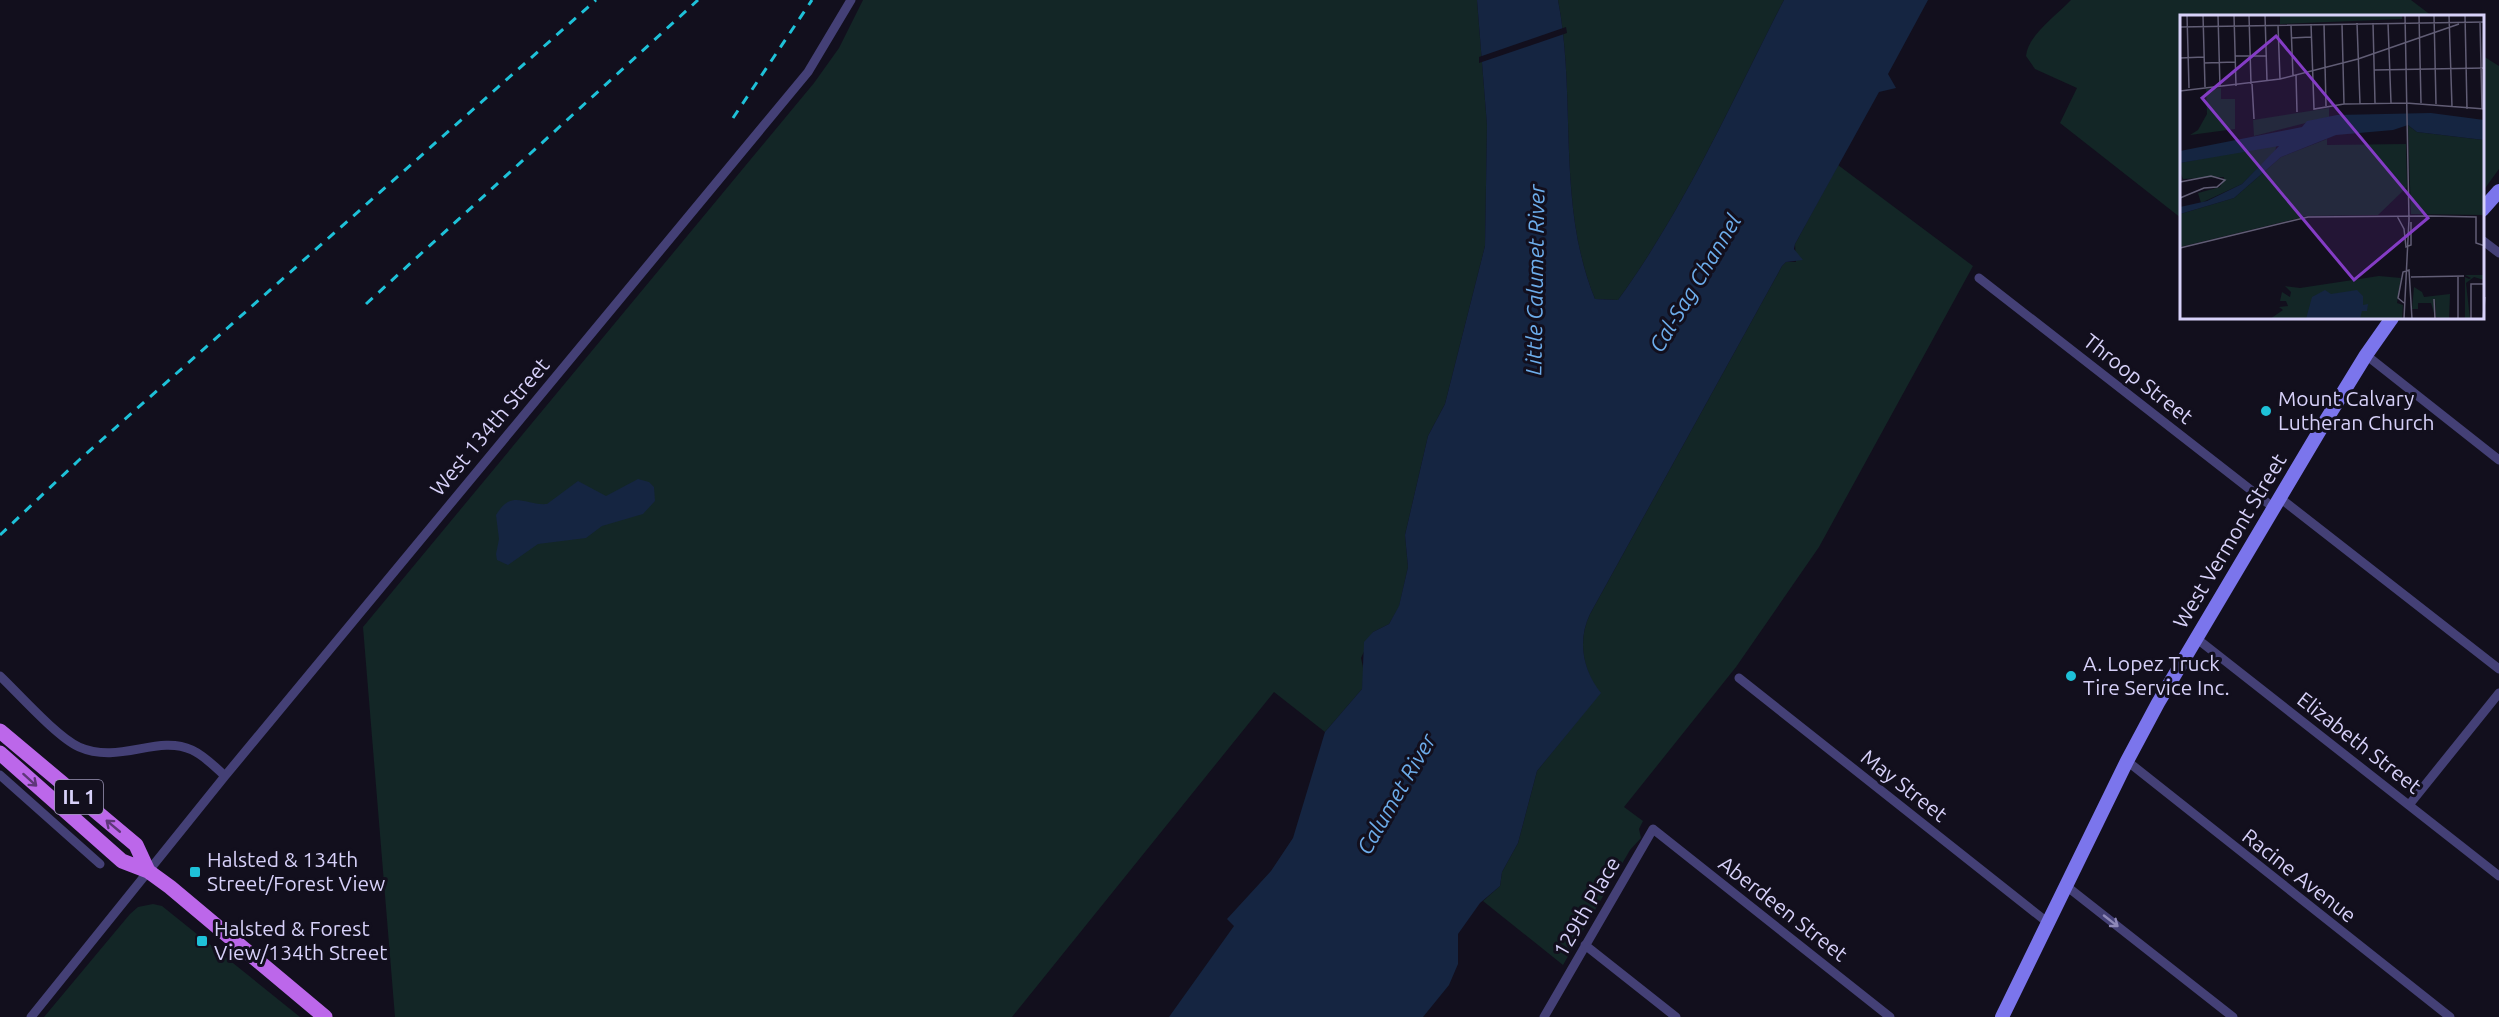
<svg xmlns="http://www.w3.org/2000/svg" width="2499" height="1017" font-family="Ubuntu,sans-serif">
<rect width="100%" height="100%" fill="#120f1d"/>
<!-- green -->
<path fill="#132626" d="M863,0H1477L1487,125L1485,246L1445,404L1428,436L1405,535L1408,567L1399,607L1389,624L1373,632L1361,658L1364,672L1362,689L1325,732L1274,692L1012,1017H395L363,627L814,83L839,48Z
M1558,0H1784C1732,101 1685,208 1618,300L1595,299C1556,204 1577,98 1558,0Z
M2071,0H2411L2432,16H2181V218L2060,123L2077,88L2035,69L2026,56C2028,35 2056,16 2071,0Z
M2483,56L2499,66V169L2483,191Z
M1838,165L1973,266L1819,547L1736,667L1624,807L1643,821L1639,829L1641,838L1630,850L1563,965L1483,901L1500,886L1502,872L1518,843L1537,771L1600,693C1583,670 1577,641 1590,614L1782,266L1786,262H1796L1795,244Z
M153,904L162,906L300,1017H44L130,914L138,907Z"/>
<!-- water -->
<path fill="#152541" d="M1477,0H1558C1577,98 1556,204 1595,299L1618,300C1685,208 1732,101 1784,0H1928L1888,74L1896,88L1879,92L1795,244L1794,249L1803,260L1786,262L1782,266L1590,614C1577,641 1583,670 1601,693L1537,771L1518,843L1502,872L1500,886L1480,903L1458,934V964L1449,985L1423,1017H1169L1234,926L1227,919L1271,871L1293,838L1325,732L1362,689L1364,642L1373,632L1389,624L1399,606L1408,567L1405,535L1428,436L1445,404L1485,246L1487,125Z
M638,479L649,482L654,487L655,501L643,514L602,526L586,538L538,544L508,565L497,560L496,554L499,539L496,515C512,488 525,506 547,504L578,481L606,496Z"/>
<!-- pier -->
<path fill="#120f1d" d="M1566,27L1567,33L1479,63V57Z"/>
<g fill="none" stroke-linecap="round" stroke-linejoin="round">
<!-- street -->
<path stroke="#444076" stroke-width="9" d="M2482,240L2499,253
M1979,278L2274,508
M2366,355L2499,460
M2280,498L2499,669
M2196,638L2499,876
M0,676C20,695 57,737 79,747C120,765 157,734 192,750C205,756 215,767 225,776
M1739,678L2047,922
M2127,761L2450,1017
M0,775L100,864
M2409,805L2499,693
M2065,885L2233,1017
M1585,945L1676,1017
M31,1017L225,776L808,72L851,0
M1544,1017L1653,829L1890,1017"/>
<!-- secondary -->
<path stroke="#7b75ec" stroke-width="14" d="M2482,210L2499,191
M2002,1017L2127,761L2158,703L2323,425L2366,355L2392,318"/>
<!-- primary -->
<path stroke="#bc67ea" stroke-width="15" d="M0,731L136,845L148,871
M0,753L122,861L148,871L170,887L325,1017"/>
<!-- rail -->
<path stroke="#1ec1d8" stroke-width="3" stroke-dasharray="9 8" stroke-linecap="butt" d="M733,118L812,0
M366,304L698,0
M0,535L78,461L596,0"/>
</g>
<!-- one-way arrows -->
<defs><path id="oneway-shaft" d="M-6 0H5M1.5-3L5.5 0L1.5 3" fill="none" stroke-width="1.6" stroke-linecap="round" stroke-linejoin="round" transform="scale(1.5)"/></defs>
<g stroke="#5e3779">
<use href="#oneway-shaft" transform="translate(30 780) rotate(42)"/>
<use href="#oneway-shaft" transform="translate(113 826) rotate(-140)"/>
</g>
<use stroke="#8e88b8" href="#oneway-shaft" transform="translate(2111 921) rotate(38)"/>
<!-- markers -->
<g fill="#1ec1d8" stroke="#120f1d" stroke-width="2">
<circle cx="2266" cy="411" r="6"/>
<circle cx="2071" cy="676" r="6"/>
<rect x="189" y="866" width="12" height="12" rx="3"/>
<rect x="196" y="935" width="12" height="12" rx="3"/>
</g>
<g text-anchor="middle" stroke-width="6" stroke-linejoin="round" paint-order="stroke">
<!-- shield labels -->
<rect fill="#120f1d" stroke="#9c97b7" stroke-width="1.5" x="55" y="780" width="48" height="34" rx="4.5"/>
<g font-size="20" font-weight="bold" fill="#d7d1f9">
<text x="79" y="804">IL 1</text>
</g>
<!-- street labels -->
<g font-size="21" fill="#d7d1f9" stroke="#120f1d">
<text transform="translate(2138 379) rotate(38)" y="7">Throop Street</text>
<text transform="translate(490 427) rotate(-50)" y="7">West 134th Street</text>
<text transform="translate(2230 541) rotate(-59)" y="7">West Vermont Street</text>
<text transform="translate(2359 743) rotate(38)" y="7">Elizabeth Street</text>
<text transform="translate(1904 786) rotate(38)" y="7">May Street</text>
<text transform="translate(2299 876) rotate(38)" y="7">Racine Avenue</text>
<text transform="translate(1587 907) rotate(-60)" y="7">129th Place</text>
<text transform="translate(1783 909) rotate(38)" y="7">Aberdeen Street</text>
</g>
<!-- poi labels -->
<g font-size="21" fill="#d7d1f9" stroke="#120f1d" text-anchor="start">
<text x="2278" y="406">Mount Calvary<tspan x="2278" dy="24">Lutheran Church</tspan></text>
<text x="2083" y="671">A. Lopez Truck<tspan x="2083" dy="24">Tire Service Inc.</tspan></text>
<text x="207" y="867">Halsted &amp; 134th<tspan x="207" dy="24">Street/Forest View</tspan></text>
<text x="214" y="936">Halsted &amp; Forest<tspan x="214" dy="24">View/134th Street</tspan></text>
</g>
<!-- water labels -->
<g font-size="22" font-style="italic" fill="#6dadeb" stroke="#120f1d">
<text transform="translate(1535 280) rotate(-89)" y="8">Little Calumet River</text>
<text transform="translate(1695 283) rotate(-59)" y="8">Cal-Sag Channel</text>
<text transform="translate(1396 794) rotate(-60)" y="8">Calumet River</text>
</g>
</g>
<!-- overview -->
<g transform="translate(2180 15)">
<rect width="304" height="304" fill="#120f1d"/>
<path d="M100,0H222V4L100,9ZM41,73V84H55V114L10,120L18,115L27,99L26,74ZM149,93V102L74,121L73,105ZM228,110L237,117L304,125V200L231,199ZM147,124V130L226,129L227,172L198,200L127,201L0,232V199L54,183L101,142ZM97,129L95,136L62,169L21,188L18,178L40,172L44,162L3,164L1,159L0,148ZM285,260H304V265L294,262L286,268L290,304H285V262L289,264L291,263ZM199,261L221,263L217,288L223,290L222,304H90L103,295L99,292L108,291L106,286H100L102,277L110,282L111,277L105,271L120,273ZM234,272L242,277L244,282L270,279L269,304L256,302L255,284L254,298L251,288H238V294H232Z" fill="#132626"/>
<path d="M251,98L304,105V125L237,117L228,110L213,115L156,120L101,142L54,183L0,199V192L27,186L62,169L99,131L0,148V136L122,112L127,106L157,100ZM145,275L151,279L177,275L183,281V290L188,289L187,296H182L180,304H126L132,282Z" fill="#152541"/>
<path fill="none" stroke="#615d75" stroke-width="1.5" d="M7,0L9,73M23,0L25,72M38,0L40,72M54,0L56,71M69,0L71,69M85,0L87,66M239,0L241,88M254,0L256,89M269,0L272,92M285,0L287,94M300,7L302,94M177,8L180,89M193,8L195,88M208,8L211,88M131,9L134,94L164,89L226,88L305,94M144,9L146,91M162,9L164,89M98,10L100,64M111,10L113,61M0,12L305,7M111,23L131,22M55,41H86M0,43L24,42M24,48L55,47M194,55L305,53M116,60L117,97M72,69L74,104M0,76L100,64L178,44L279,9M0,167L31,161L45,165L37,172L24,173L0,183M217,201L224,214L226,232L231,230V207M0,233L128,202L250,201L296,202V228L305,231M231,262L284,261M278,262V304M254,284L255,304M224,288L218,283L223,257L229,255L232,304M224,304L229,204L225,0M291,304V269H305M303,304L305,282"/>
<path fill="#843cc5" fill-opacity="0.15" stroke="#843cc5" stroke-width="3" d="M96,21L248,203L174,265L22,83Z"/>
<rect width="304" height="304" fill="none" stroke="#d7d1f9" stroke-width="3"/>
</g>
</svg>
